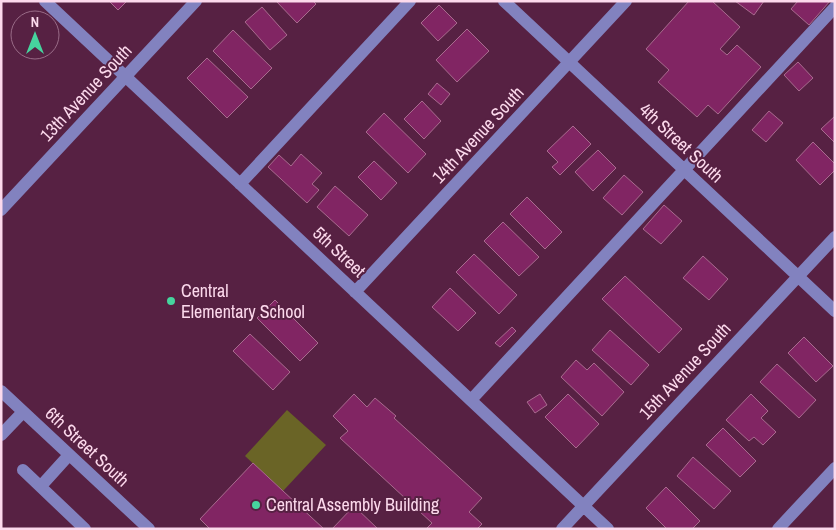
<svg xmlns="http://www.w3.org/2000/svg" width="836" height="530" font-family="'Archivo Narrow',sans-serif">
<rect width="100%" height="100%" fill="#572143"/>
<!-- green -->
<path fill="#6a6426" d="M287,410L326,445L283,491L245,456Z"/>
<!-- building -->
<path fill="#812563" stroke="#a96b8f" d="M109,1H127L118,10Z
M276,1H313L316,4L297,23Z
M689,1H712L740,27L720,49L727,55L737,45L761,67L718,114L708,105L697,117L658,82L669,70L646,49Z
M735,1H764L754,15Z
M798,1H830L809,25L791,9Z
M439,5L457,23L438,41L421,23Z
M262,7L287,35L270,50L245,22Z
M467,29L489,51L457,82L436,60Z
M233,30L272,68L251,89L213,51Z
M207,58L248,97L227,118L187,78Z
M798,62L813,78L799,91L784,75Z
M437,83L450,94L441,105L428,94Z
M422,101L441,121L424,139L404,119Z
M769,111L783,123L766,142L752,130Z
M384,113L426,154L408,173L366,132Z
M835,116V143L821,129Z
M573,126L591,144L560,175L552,167L558,162L547,151Z
M813,142L835,164V170L820,185L796,160Z
M598,150L616,168L593,191L575,172Z
M301,154L322,173L312,184L319,190L307,203L268,167L279,155L291,166Z
M374,161L397,183L381,200L358,177Z
M624,175L643,192L622,215L603,198Z
M335,186L368,215L349,236L317,207Z
M527,197L562,232L545,249L510,214Z
M664,205L682,221L661,244L643,229Z
M503,222L539,257L519,276L484,241Z
M474,254L517,295L499,314L456,272Z
M703,256L728,279L709,300L683,278Z
M625,276L682,329L659,353L602,299Z
M450,288L476,313L458,331L432,307Z
M275,300L318,343L300,361L257,318Z
M512,327L516,331L500,347L495,343Z
M610,330L649,365L631,385L592,350Z
M250,334L290,372L273,390L233,351Z
M804,337L833,366L816,382L788,353Z
M576,360L587,370L594,363L624,392L602,416L561,377Z
M777,364L816,400L799,418L760,382Z
M354,394L367,407L375,398L396,416L394,418L482,498L469,512L482,524L477,529H426L432,523L340,438L348,431L333,416Z
M540,394L547,405L535,413L527,402Z
M568,394L599,424L576,448L545,417Z
M751,394L768,411L761,418L776,432L763,445L754,437L749,441L726,420Z
M723,428L756,461L740,477L706,445Z
M693,457L731,491L714,509L677,476Z
M253,463L283,491L324,529H210L200,519Z
M666,487L700,521L692,529H667L646,508Z
M354,506L378,529H332Z"/>
<g fill="none" stroke-linecap="round" stroke-linejoin="round">
<!-- minor -->
<path stroke="#8282bf" stroke-width="12" d="M45,1L608,529
M504,1L835,311
M240,184L410,1
M1,210L196,1
M355,292L626,1
M1,391L149,529
M471,400L835,7
M1,435L23,412
M23,470L85,529
M41,486L69,455
M562,529L835,237
M778,529L835,468"/>
</g>
<!-- markers -->
<g fill="#46d49e" stroke="#572143" stroke-width="2">
<circle cx="171" cy="301" r="5"/>
<circle cx="256" cy="505" r="5"/>
</g>
<g text-anchor="middle" stroke-width="4" stroke-linejoin="round" paint-order="stroke">
<!-- street labels -->
<g font-size="18" fill="#fcd9ec" stroke="#572143">
<text transform="translate(86 93) rotate(-47)" y="6">13th Avenue South</text>
<text transform="translate(478 135) rotate(-47)" y="6">14th Avenue South</text>
<text transform="translate(681 143) rotate(43)" y="6">4th Street South</text>
<text transform="translate(339 252) rotate(43)" y="6">5th Street</text>
<text transform="translate(685 371) rotate(-47)" y="6">15th Avenue South</text>
<text transform="translate(87 447) rotate(43)" y="6">6th Street South</text>
</g>
<!-- poi labels -->
<g font-size="18" fill="#fcd9ec" stroke="#572143" text-anchor="start">
<text x="181" y="297">Central<tspan x="181" dy="21">Elementary School</tspan></text>
<text x="266" y="511">Central Assembly Building</text>
</g>
</g>
<!-- border -->
<rect width="836" height="530" fill="none" stroke="#fcd9ec" stroke-width="5"/>
<!-- north arrow -->
<g transform="translate(35 35)"><circle r="24" fill="#572143" stroke="#996b87"/>
<path d="M0-4L9 19L0 12L-9 19Z" fill="#46d49e"/>
<text y="-8" font-size="14" font-weight="bold" text-anchor="middle" fill="#fcd9ec">N</text>
</g>
</svg>
